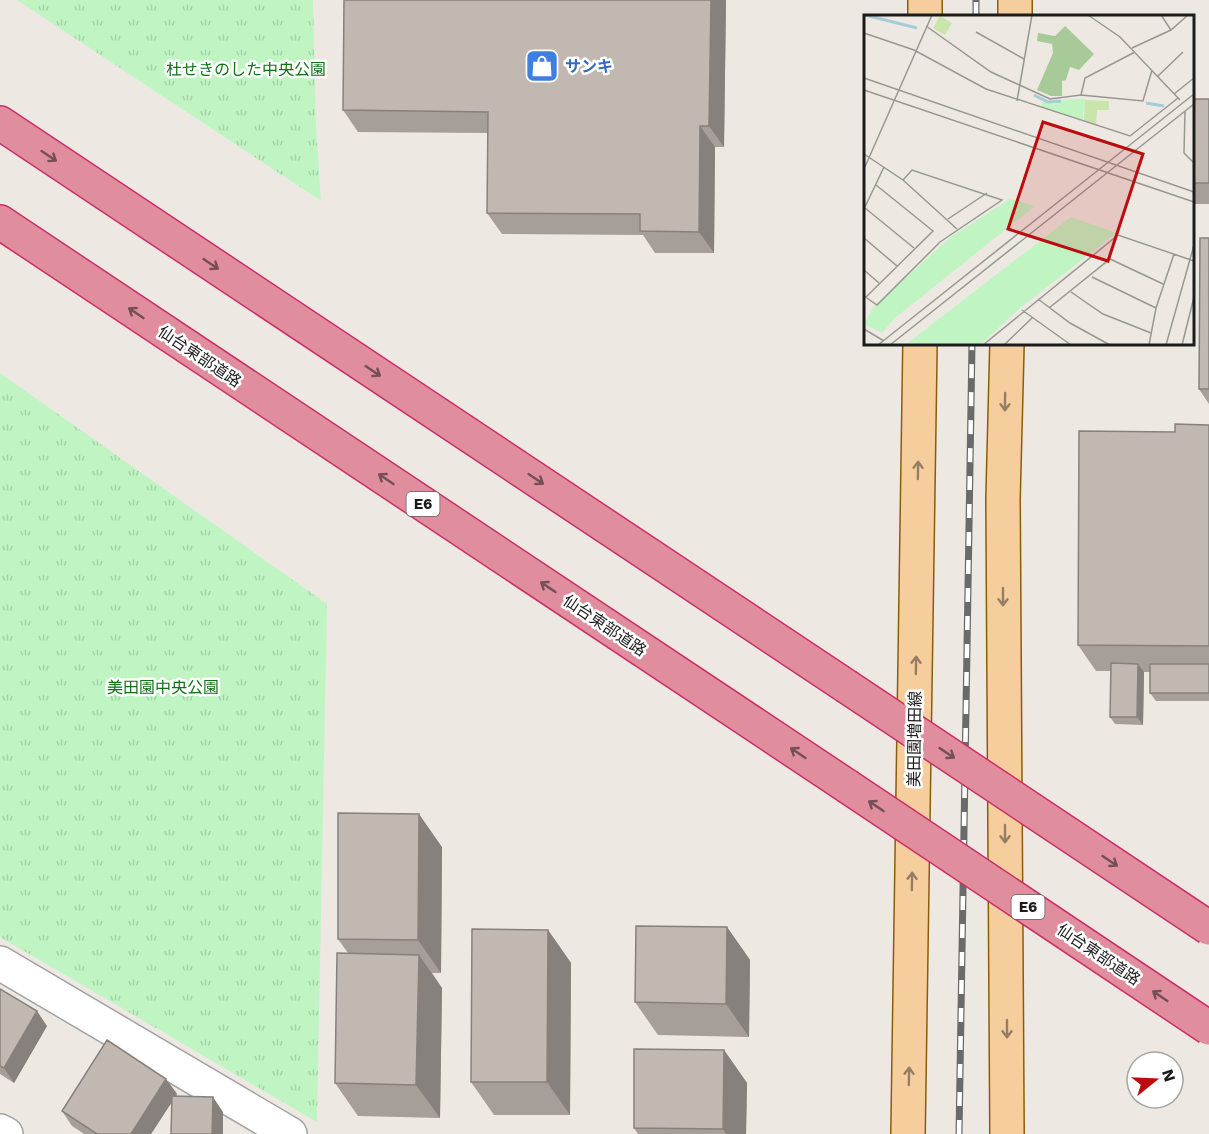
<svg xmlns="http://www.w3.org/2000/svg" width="1209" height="1134" font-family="'Work Sans','Noto Sans JP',sans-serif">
<defs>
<pattern id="park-tufts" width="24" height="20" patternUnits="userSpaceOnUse" patternTransform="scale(1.5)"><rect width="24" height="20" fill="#c0f5c3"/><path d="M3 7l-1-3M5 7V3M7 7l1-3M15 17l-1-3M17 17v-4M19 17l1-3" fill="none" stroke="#a4d1a7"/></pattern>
</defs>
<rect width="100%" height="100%" fill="#ede9e2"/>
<!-- park -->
<path fill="url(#park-tufts)" d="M17,0H313L316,127L321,201Z
M0,373L327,604L317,1122L0,937Z"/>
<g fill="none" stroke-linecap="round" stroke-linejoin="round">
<defs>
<path id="minor" d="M0,963L290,1134
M0,1131L6,1134"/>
<path id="major" d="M925,16V0
M1015,16V0
M1007,344L1003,499L1007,1134
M908,1134L920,344"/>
<path id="highway" d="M0,123L846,686
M0,222L847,786"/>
</defs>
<!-- minor casing -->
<use href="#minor" stroke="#a3a3a3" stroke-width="36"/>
<!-- major casing -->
<use href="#major" stroke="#8b5d09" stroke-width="36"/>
<!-- highway casing -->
<use href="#highway" stroke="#cc2e67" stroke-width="36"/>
<!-- minor -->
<use href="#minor" stroke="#fff" stroke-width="33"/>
<!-- major -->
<use href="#major" stroke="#f6ce9e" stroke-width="33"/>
<!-- highway -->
<use href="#highway" stroke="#e08d9e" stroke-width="33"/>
<defs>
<path id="rail" d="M976,16V0
M959,1134L972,344"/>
</defs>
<!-- rail casing -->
<use href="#rail" stroke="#6a6a6a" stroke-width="7"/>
<!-- rail -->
<use href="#rail" stroke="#fff" stroke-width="4.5" stroke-dasharray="14" stroke-linecap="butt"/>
<defs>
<path id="highway-bridge" d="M846,686L1209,928
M847,786L1209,1028"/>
</defs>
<!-- highway-bridge casing -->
<use href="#highway-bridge" stroke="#cc2e67" stroke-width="36" stroke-linecap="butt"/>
<!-- highway-bridge -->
<use href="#highway-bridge" stroke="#e08d9e" stroke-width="33"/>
</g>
<!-- wall -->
<path fill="#a69e99" d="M344,0H726L724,147H715L714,253H655L643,235L502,234L487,213L488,133L358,132L343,110Z
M1192,99H1209V204H1192Z
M1199,389H1209V404Z
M1209,425V701H1156L1150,693V672H1144L1143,725L1115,724L1110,717L1111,671H1096L1078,645L1175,432Z
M442,847L441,973H432L442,988L440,1118L358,1116L335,1083L348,953L338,939Z
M727,927L750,960L749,1037L658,1035L635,1002Z
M548,930L571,963L570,1115H494L471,1082Z
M0,989L47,1026L14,1083L0,1074Z
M724,1050L747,1083L746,1134H638L634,1128Z
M166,1079L177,1094L176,1096L223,1112L172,1102L151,1134H84L72,1126L62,1111Z"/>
<!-- shaded-wall -->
<path fill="#87817d" d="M711,0H726L724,147L709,126Z
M700,126L715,147L714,253L699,232Z
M1138,664L1144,672L1143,725L1137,717Z
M419,814L442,847L441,973L418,940Z
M727,927L750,960L749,1037L726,1004Z
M548,930L571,963L570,1115L547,1082Z
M419,955L442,988L440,1118L416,1085Z
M37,1011L47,1026L14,1083L4,1068Z
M724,1050L747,1083L746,1134H726L723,1129Z
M166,1079L177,1094L151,1134H131Z
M213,1097L223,1112V1134H212Z"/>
<!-- building -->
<path fill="#c1b8b2" stroke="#87817d" stroke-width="1.5" d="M344,0H711L709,126H700L699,232L640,231V214L487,213L488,112L343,110Z
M1192,99H1209V183H1192Z
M1200,238H1209V389H1199Z
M1175,424L1209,425V646L1078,645L1079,431L1175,432Z
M1111,663L1138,664L1137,717H1110Z
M1150,664H1209V693H1150Z
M338,813L419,814L418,940L338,939Z
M636,926L727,927L726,1004L635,1002Z
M472,929L548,930L547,1082H471Z
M337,953L419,955L416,1085L335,1083Z
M0,989L37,1011L4,1068L0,1066Z
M107,1040L166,1079L131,1134H97L62,1111Z
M634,1049L724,1050L723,1129L634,1128Z
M172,1096L213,1097L212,1134H171Z"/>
<!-- one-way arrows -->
<defs><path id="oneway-shaft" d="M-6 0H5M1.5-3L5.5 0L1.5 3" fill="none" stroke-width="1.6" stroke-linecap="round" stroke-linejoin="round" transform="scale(1.5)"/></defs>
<g stroke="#744f56">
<use href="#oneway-shaft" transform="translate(49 156) rotate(34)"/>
<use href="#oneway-shaft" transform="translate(211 264) rotate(34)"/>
<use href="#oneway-shaft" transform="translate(136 313) rotate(-146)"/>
<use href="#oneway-shaft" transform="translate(373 371) rotate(34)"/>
<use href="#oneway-shaft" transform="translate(386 479) rotate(-146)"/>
<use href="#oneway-shaft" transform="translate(536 479) rotate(34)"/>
<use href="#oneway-shaft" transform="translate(548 587) rotate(-146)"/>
<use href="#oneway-shaft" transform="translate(798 753) rotate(-146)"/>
<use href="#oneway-shaft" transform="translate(947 753) rotate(34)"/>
<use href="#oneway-shaft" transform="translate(876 806) rotate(-146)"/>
<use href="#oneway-shaft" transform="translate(1110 861) rotate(34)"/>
<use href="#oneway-shaft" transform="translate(1160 996) rotate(-146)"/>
</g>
<g stroke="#947e64">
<use href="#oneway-shaft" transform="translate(1005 402) rotate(91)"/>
<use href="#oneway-shaft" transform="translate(918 470) rotate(-89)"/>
<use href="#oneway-shaft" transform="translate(1003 597) rotate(90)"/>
<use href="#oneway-shaft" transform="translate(916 665) rotate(-89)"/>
<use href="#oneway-shaft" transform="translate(1005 834) rotate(90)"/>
<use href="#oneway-shaft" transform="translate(912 881) rotate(-89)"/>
<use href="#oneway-shaft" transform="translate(1007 1029) rotate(90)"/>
<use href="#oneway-shaft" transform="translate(909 1076) rotate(-89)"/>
</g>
<!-- icons -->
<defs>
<symbol id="shop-square" viewBox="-11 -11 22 22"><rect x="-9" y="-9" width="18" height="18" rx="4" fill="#3f7fe0" stroke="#fff"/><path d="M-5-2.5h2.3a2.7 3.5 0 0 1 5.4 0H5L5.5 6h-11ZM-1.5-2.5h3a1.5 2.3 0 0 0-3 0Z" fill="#fff"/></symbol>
</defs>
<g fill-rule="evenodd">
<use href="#shop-square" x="523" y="47" width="38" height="38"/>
</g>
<g text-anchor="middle" stroke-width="5" stroke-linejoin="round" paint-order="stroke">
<!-- shield labels -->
<g fill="#fff" stroke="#606060" stroke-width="1.5">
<rect x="406.5" y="492" width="33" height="24" rx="4.5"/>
<rect x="1011.5" y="895" width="33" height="24" rx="4.5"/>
</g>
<g font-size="15" font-weight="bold" fill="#1c1c1c">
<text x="423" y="509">E6</text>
<text x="1028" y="912">E6</text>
</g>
<!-- shop labels -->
<g font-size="16" font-weight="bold" fill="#366cbe" stroke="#fff" text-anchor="start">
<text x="565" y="72">サンキ</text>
</g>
<!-- park labels -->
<g font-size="16" fill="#117218" stroke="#fff">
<text x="246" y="75">杜せきのした中央公園</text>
<text x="163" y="693">美田園中央公園</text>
</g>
<!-- street labels -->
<g font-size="16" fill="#1c1c1c" stroke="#fff">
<text transform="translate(200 356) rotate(34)" y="6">仙台東部道路</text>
<text transform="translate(605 625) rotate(34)" y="6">仙台東部道路</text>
<text transform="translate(914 739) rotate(-89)" y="6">美田園増田線</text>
<text transform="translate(1099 954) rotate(34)" y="6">仙台東部道路</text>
</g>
</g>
<!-- overview -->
<g transform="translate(864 15)">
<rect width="330" height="330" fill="#ede9e2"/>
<path d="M76,1L88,8L81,20L69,13ZM221,85L245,86V95H233L232,110L220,106Z" fill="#c8e5aa"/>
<path d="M201,11L230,39L215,55L206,52L202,65L198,66V81H187L173,75L189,38L188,29L173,26L174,18L191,21Z" fill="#a8ca99"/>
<path d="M210,84H221L219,105L177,92L178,87ZM146,184L171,191L31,303L18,318L0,309L10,291L88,221ZM207,202L252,218L155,294L116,330H41Z" fill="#c0f5c3"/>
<path fill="none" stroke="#a4cdd8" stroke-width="3" d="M1,0L53,13M170,80L184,87L197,86M282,88L300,91"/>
<path fill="none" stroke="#999793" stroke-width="1.5" d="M224,0L256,22L316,85M297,0L307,15M62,11L127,57L186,84L217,80L279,86L288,55M112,17L160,44M0,18L50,35L122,74L266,121L314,83M268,33L307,15L324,0M294,61L319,37M0,63L330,177M0,75L330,187M310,79L330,63M217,80L221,63L271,37M153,86L168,0M321,97L320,138L330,148M0,139L39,165L48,155L138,185L76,227L13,290L0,281M0,154L68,0M39,165L93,214M1,193L50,233M0,194L20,152M84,204L123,178M0,223L33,251M0,255L15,268M228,262L292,293M207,277L239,299L287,318M2,282L69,216L12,170M174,284L206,308L246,330M185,293L246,244L299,269M158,295L207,330M0,314L20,326M14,330L330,79M26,330L330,89M119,330L254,220L330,246M140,330L168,303M285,330L292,293L310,239M302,330L330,230M318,330L330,282"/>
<path fill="#bc0c0f" fill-opacity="0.15" stroke="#bc0c0f" stroke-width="3" d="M179,107L279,139L244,246L144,214Z"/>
<rect width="330" height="330" fill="none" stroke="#1c1c1c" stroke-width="3"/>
</g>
<!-- north arrow -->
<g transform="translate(1155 1080) rotate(72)"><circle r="28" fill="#ffffff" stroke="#a4a4a4" stroke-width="1.5"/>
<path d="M0-4.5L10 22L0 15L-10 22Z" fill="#bc0c0f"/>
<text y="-9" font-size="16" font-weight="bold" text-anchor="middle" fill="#1c1c1c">N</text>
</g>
</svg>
